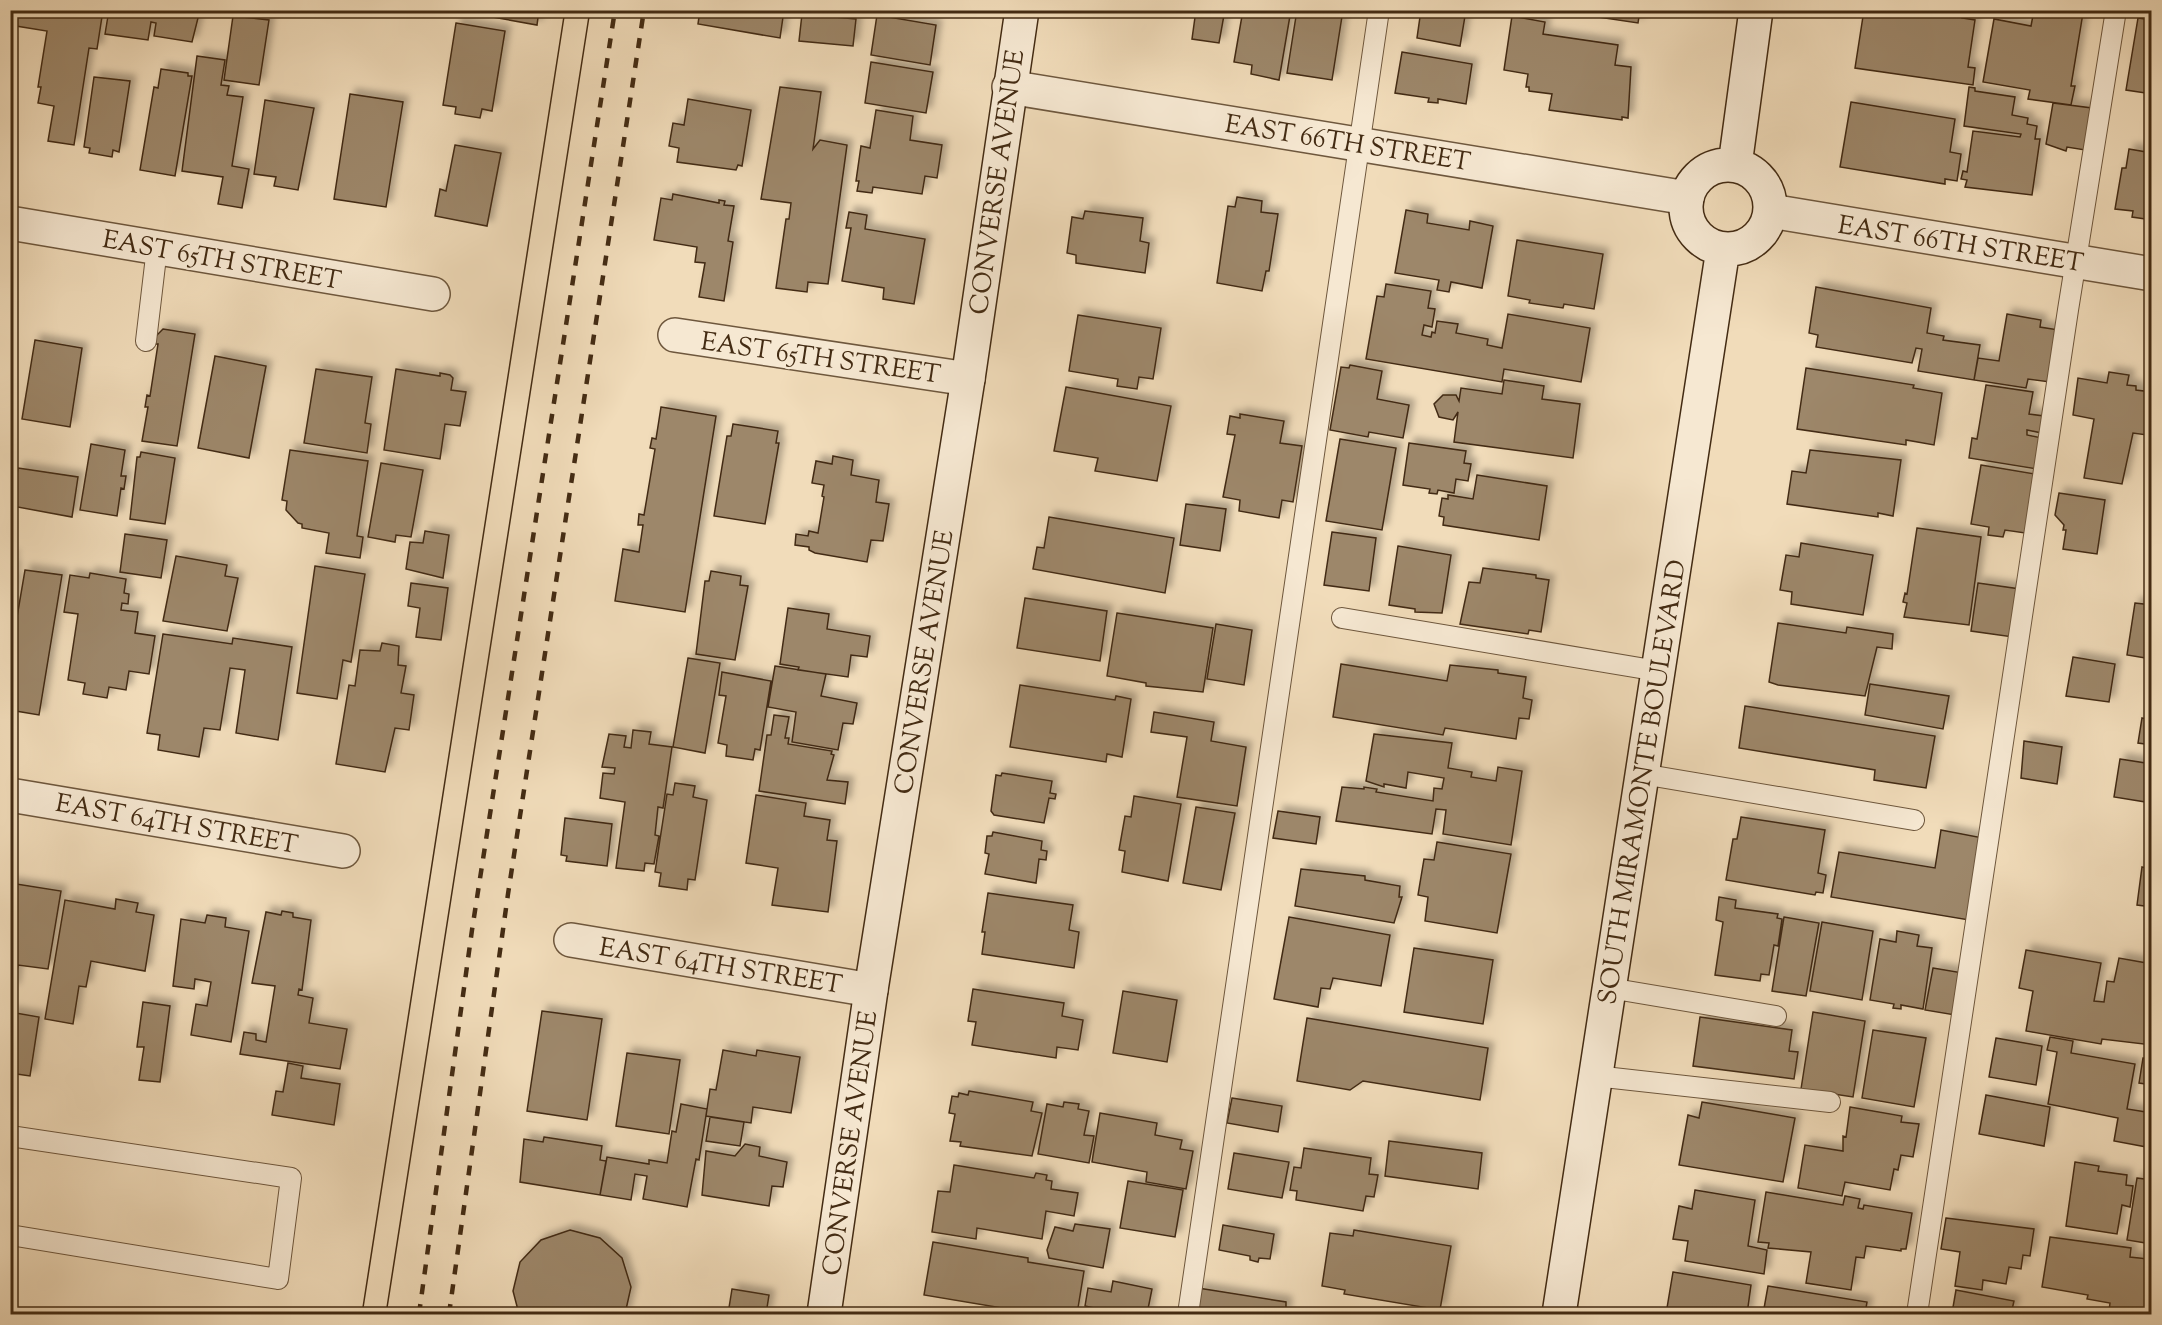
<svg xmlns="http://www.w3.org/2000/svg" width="2162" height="1325" font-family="'Sorts Mill Goudy',serif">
<defs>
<filter id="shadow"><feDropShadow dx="5.5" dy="-5.5" stdDeviation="3" flood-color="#0004"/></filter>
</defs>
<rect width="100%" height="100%" fill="#f1dcba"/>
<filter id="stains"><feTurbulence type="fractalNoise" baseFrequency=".00333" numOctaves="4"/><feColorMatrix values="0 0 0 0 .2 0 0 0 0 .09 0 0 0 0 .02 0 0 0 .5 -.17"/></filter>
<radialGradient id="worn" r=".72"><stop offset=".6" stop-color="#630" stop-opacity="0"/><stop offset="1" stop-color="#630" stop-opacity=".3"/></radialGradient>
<!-- building -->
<path fill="#9d876a" stroke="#432b13" stroke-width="1.5" filter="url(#shadow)" d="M10,10H103L97,49L89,48L74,145L48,141L54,106L38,103L41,87H38L47,31L10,25Z
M109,10H200L192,42L154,36L156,23L151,22L148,40L105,34Z
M453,10H539L537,25Z
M700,10H784L780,38L698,24Z
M1196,10H1229L1228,15H1224L1219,43L1192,39Z
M1243,10H1291L1279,80L1251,74L1252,65L1234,62Z
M1297,10H1343L1332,80L1287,73Z
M1421,10H1466L1460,46L1417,38Z
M1515,10H1543L1542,16Z
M1551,10H1640L1638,23Z
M1864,10H1936L1963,15L1962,18L1975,20L1968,67L1975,68L1973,85L1855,68Z
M2034,10L2083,13L2071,86H2075L2071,105L2028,99L2030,90L1983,82L1994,19L2031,26Z
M2152,10V14L2135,11V10Z
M802,14L856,19L853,46L799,41Z
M877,15L936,25L930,65L871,55Z
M233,16L269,20L259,85L224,80Z
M1512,16L1545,22L1543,34L1618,45L1615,65L1631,67L1628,118L1622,117V120L1549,110L1552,94L1529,91V87H1526L1528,74L1504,70Z
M2138,18L2152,20V94L2126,90Z
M456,23L505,31L492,111L482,109L480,118L455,114L456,107L443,105Z
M1402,52L1472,64L1466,104L1438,99V103L1428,102L1429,98L1395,93Z
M197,56L225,60L221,85L229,86L227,95L243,97L232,166L249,169L242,208L218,204L223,177L182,171Z
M871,62L933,72L926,113L865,103Z
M161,69L188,73V76H192L175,176L140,170L154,87L158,88Z
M94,77L130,81L119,152L113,150L112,157L89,153L90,148L84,147Z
M780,87L821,92L813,149L820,140L847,145L828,284L808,282L807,292L776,288L786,219H789L791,203L761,199Z
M1969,87L1975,88V91L2015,97L2012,115L2028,118L2027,124L2037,126L2035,139H2040L2032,195L1965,187L1967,180L1961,179L1963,171L1967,172L1973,131L2020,137L2021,134L1964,126Z
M350,94L403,102L386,207L334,199Z
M688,99L751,110L742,166L738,165L736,170L677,162L679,148L669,146L673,123L684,125Z
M265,100L314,108L298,190L274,186L276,177L254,174Z
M1851,102L1955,119L1950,152L1961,154L1957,181L1945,179V184L1840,167Z
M2053,103L2092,108L2085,150L2067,147L2066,151L2046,144Z
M876,110L913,116L910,140L942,145L937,178L925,176L922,194L873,187L872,193L857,191L859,181H856L861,146L870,148Z
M455,145L501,153L487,226L435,216L440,189L446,191Z
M2129,149L2152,153V220L2132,217L2133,211L2115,209L2122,168H2126Z
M673,194L719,203V200L725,201L724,205L734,206L728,241L733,242L724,301L699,297L705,263L695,262L697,247L654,240L661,198L672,200Z
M1237,197L1262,201L1261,212L1278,214L1269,271H1266L1262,291L1217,283L1228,206L1235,207Z
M1406,210L1428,214L1427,223L1469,230L1470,221L1493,226L1482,288L1451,282L1449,292L1437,290L1439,280L1395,273Z
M1085,211L1143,218L1140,241L1149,243L1145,273L1076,263V255L1067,253L1072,217L1083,219Z
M849,212L867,215L865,229L925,239L914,304L883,299L884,288L842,281L851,228H846Z
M1517,240L1603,254L1594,309L1564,304L1563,308L1529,303L1530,300L1508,296Z
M1386,284L1431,291L1428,308L1435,309L1432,327L1424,325L1422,335L1431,337L1432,332L1435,333L1437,321L1458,324L1456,333L1488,339L1487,345L1502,348L1508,314L1590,328L1581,382L1504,369L1502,382L1366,359L1377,296L1384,297Z
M1816,287L1931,308L1927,333L1944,336L1943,340L1980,345L1974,380L1918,371L1922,349L1916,348L1912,363L1816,347L1818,335L1809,333Z
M2007,314L2041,320L2040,327L2059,330L2050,382L2028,379L2026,388L1974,380L1978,358L1999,361Z
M1078,315L1161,328L1153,379L1139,377L1137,389L1117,386L1118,379L1069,371Z
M163,329L195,334L177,446L142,441L148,407H145L147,395L150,396L158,344H155L156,336Z
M35,340L82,348L70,427L22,419Z
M215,356L266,366L249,458L198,448Z
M1350,365L1382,371L1377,399L1409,405L1403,438L1369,432L1368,437L1330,430L1341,367L1349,368Z
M1806,368L1914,385L1913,388L1942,393L1934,445L1906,440V445L1797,429Z
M316,369L372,377L365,423L371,424L367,453L304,443Z
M396,369L440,376V373L450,375L453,378L451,390L466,392L460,426L445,424L440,459L384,450Z
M2109,372L2129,375L2127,385L2136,386V390L2152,392L2147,435L2133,433L2122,484L2084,478L2094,419L2073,415L2078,378L2107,383Z
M1504,380L1544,386L1542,399L1580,404L1573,458L1454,442L1458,412L1453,420L1439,417L1434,404L1443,395H1456L1459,401L1461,388L1502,394Z
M1986,385L2033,392L2029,414L2044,416L2042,433L2027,430V435L2042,438L2037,469L1969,458L1972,438L1977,439Z
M1066,387L1171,406L1157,481L1095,471L1098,458L1054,451Z
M661,407L716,416L685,612L615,601L623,549L639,552L643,525H638L639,514L644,515L655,449L650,448L652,438L656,439Z
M1240,414L1284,421L1280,443L1302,446L1293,502L1282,500L1279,518L1239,511L1240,500L1223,497L1235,435L1227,434L1230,416L1240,418Z
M733,424L778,431L776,443H779L765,524L714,516L727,436H731Z
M1340,439L1396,448L1382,530L1326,521Z
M2152,442V483L2145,482Z
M1409,443L1466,451L1464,463L1471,464L1468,481L1456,479L1454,493L1438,490L1437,494L1429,493L1430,489L1403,485Z
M91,444L125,450L121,476H126L124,489L121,488L117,516L80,510Z
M290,450L368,461L357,536L363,537L360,558L326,553L329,533L302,528V524L298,523L286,510L287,501L282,500Z
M1810,450L1901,460L1893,516L1878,513V517L1787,504L1792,471L1806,473Z
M141,452L175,458L165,524L130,519L137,457H140Z
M833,456L853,460L851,475L879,480L876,502L889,504L883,541L871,540L867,562L815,553L809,550V547L795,545L796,534L808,536L809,531L818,533L824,497L822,496L824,485L812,483L816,461L832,464Z
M381,463L423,470L411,537L396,535L395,542L368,537Z
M1981,465L2035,474L2025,533L2005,530L2003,537L1988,535L1989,527L1971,524Z
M18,468L78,477L72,517L12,506Z
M1477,475L1547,486L1539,540L1443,525L1444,517L1439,516L1442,498L1448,499V495L1473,499Z
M2059,493L2105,500L2097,554L2063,549L2066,530H2063L2064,525L2055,515Z
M1186,504L1226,509L1220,551L1180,545Z
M1049,517L1174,538L1165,593L1033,569L1037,547L1044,548Z
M1917,528L1981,537L1969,625L1904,617L1907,603L1903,602L1905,593L1907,594Z
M425,531L449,535L443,578L406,569L410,542L423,543Z
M1332,532L1376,538L1369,591L1324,585Z
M125,534L167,540L161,578L120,572Z
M1801,543L1873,555L1863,615L1791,604L1792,592L1780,590L1786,555L1799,557Z
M1398,546L1451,555L1442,613L1415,612V609L1389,605Z
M10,555L13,556L11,566L15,567L13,578L16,579L10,624Z
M176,556L227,565L225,576L238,578L227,631L163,621Z
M315,566L365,574L351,662L343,660L337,699L297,693Z
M1483,568L1536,575V578L1549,580L1541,632L1529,630L1528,634L1460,624L1469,582L1480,583Z
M25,570L62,575L39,715L10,710V658Z
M711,571L741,576L740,585L748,586L735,660L696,654L705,581H709Z
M90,573L126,579L124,593L129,594L128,604L122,603L121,610L138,612L135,633L155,636L149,674L129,671L126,690L109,687L107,698L83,694L85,683L68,680L78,614L64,612L70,575L89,578Z
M411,583L448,588L441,640L416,637L420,608L408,606Z
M1978,583L2020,589L2013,637L1971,631Z
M1025,598L1107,611L1100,661L1017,648Z
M2135,603L2152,605V659L2127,655Z
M788,608L829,614L827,629L870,636L867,657L851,655L848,677L798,670L799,667L780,664Z
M1117,613L1213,628L1203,692L1146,686V683L1107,676Z
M1778,623L1846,633L1847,627L1893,634L1892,649L1877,647L1865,696L1778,685L1769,682Z
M1216,624L1252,630L1244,685L1207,679Z
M163,634L232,644L233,638L292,647L278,740L236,733L245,670L230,668L220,730L204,728L199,757L158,750L160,735L147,733Z
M382,643L399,646L398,665L406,666L401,693L414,695L409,730L395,728L385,772L336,764L349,685L355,686L360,650L380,651Z
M2073,657L2115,664L2109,702L2066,696Z
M688,658L720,663L705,753L673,747Z
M1341,664L1447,681L1450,665L1498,670V673L1526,677L1523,698L1532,700L1529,719L1519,718L1516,739L1445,728L1443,735L1333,717Z
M775,666L826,674L821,696L857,703L853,724L843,723L838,750L792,742L796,712L768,707Z
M722,672L771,681L760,750L755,749L753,760L726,756L727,745L718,743L726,696L719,695Z
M1870,684L1949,696L1943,729L1865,715Z
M1020,685L1115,700L1116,696L1131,699L1122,757L1107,754L1106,762L1010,747Z
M1745,706L1935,736L1926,788L1874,780L1875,770L1739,748Z
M1154,712L1214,722L1211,741L1246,747L1237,806L1177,797L1187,737L1151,732Z
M774,715L789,717L785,738H789L788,744L832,751L831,754L834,755L827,780L848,782L845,804L759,791L767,735H771Z
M2142,718L2152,720V745L2138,743Z
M633,730L651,732L649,744L672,747L663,808L658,807L655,835L659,836L654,864L645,863L644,871L616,868L625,802L600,798L603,773L614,774L615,768L602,767L609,734L626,736L624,747L631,748Z
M1374,734L1452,743L1448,768L1472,772L1471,777L1496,781L1498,767L1522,771L1511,845L1443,834L1446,810L1436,809L1432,834L1336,821L1342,787L1364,789V787L1377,789L1376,792L1433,801L1434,788L1442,789L1444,778L1408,772L1406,788L1384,784V787L1366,781Z
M2024,741L2062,747L2057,784L2021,778Z
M2120,759L2152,764V803L2114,797Z
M1002,773L1052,781L1050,793L1056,794L1055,799L1049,798L1044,823L994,815L991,811L996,775L1001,776Z
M675,783L695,786L693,797L707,800L695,880L688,879L687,890L659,886L661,873L655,872L667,794L673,795Z
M756,795L806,803L804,816L830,820L827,840L837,841L828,912L772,905L778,868L746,863Z
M1134,796L1181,804L1168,881L1122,872L1125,851L1119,850L1125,816L1131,817Z
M1196,807L1235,813L1221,890L1183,883Z
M1278,811L1320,817L1316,844L1273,838Z
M1741,817L1825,830L1818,873L1826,875L1823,893L1816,892L1815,895L1726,880L1733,839H1737Z
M565,818L612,824L607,866L566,861L567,856L561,855Z
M1941,830L1983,838L1969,920L1831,897L1839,852L1935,868Z
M993,832L1042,841L1041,850L1047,851L1046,860L1039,859L1036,883L985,874L989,854L985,853L987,836H992Z
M1437,842L1511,854L1497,933L1425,921L1428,897L1418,895L1424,859L1434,860Z
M2142,867L2152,869V907L2137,905Z
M1301,869L1365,876V880L1400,886L1399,897H1402L1394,923L1295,906Z
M10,883L61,891L48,969L18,965L14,989L10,988Z
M988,893L1073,905L1069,930L1079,932L1074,968L982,954L985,932H982Z
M1719,897L1736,900L1735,908L1778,914L1777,918L1782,919L1778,946L1774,945L1769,975L1761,974L1760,981L1715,975L1723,922L1716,920Z
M116,899L138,903L136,912L154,915L145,971L91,961L86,987L79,986L73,1024L45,1019L65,900L115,909Z
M282,911L293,913V917L311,920L302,990L299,989L298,995L313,998L309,1023L347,1029L340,1069L240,1054L244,1032L256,1034V1040L266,1042L275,986L252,983L266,912L281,915Z
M207,915L226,918L225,927L249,931L231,1042L191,1035L196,1004L207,1006L211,982L195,979L194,989L173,986L181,919L205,923Z
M1289,917L1390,935L1381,986L1333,978L1330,989L1321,988L1318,1007L1274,999Z
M1784,917L1819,923L1806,996L1772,991Z
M1822,922L1873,931L1862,1000L1810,991Z
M1897,931L1919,935L1917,946L1932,948L1923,1009L1901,1005V1009L1893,1008L1894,1004L1870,1000L1880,939L1896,942Z
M1414,948L1493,960L1483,1024L1404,1012Z
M2026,950L2101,963L2094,1001L2104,1002L2107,981L2114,982L2119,958L2152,964V1045L2102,1039L2101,1044L2026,1031L2033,991L2019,988Z
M1933,968L1963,973L1955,1015L1925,1010Z
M973,989L1064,1003L1062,1016L1083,1020L1078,1050L1057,1047L1056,1058L972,1045L976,1022L968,1021Z
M1123,991L1177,1000L1167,1062L1113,1053Z
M143,1002L170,1006L160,1082L139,1080L144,1047H137Z
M542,1011L602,1019L587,1120L527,1111Z
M10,1012L39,1017L30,1076L10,1073Z
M1813,1012L1865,1021L1853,1097L1801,1089Z
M1700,1017L1792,1030L1789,1051L1798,1052L1794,1079L1693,1066Z
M1307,1018L1488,1048L1480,1100L1363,1081L1350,1090L1297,1081Z
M1873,1030L1926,1038L1914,1107L1862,1098Z
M2050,1037L2073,1041L2071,1053L2135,1064L2127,1109L2152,1113V1148L2114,1141L2118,1118L2048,1104L2057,1052L2047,1050Z
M1996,1038L2042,1046L2036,1085L1989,1077Z
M723,1050L756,1056L757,1050L800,1057L791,1113L753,1107L751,1123L706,1116L710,1089L716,1090Z
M627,1053L680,1060L669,1134L616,1126Z
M2143,1058L2152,1059V1085L2139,1083Z
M288,1063L303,1066L301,1078L340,1084L334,1125L272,1115L276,1091L283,1092Z
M969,1091L1033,1102L1031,1111L1042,1113L1032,1156L960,1146L961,1142L950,1141L955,1114L949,1113L952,1096L958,1097L959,1093L968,1095Z
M1986,1095L2050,1107L2044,1146L1979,1134Z
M1232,1098L1282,1106L1278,1132L1227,1123Z
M1064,1102L1079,1104L1078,1109L1089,1111L1084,1135L1094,1136L1089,1163L1038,1154L1047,1104L1063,1107Z
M1702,1102L1795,1118L1783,1182L1679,1165L1688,1115L1699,1118Z
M681,1104L707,1109L699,1160L696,1159L687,1207L643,1199L647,1176L635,1174L631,1200L600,1195L607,1157L649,1164V1160L667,1163L672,1131L676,1132Z
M1850,1107L1902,1116L1901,1122L1919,1124L1913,1157L1901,1155L1898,1170L1894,1169L1890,1190L1845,1182L1842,1196L1798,1188L1805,1145L1843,1151V1136L1846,1137Z
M1100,1113L1157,1123L1155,1135L1182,1140L1180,1149L1193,1151L1186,1189L1146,1182L1147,1172L1092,1162Z
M710,1117L744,1122L740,1146L706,1141Z
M544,1137L602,1146L600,1160L606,1161L600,1195L520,1182L524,1139L543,1142Z
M1389,1141L1482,1153L1478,1189L1385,1176Z
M745,1144L760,1147L759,1156L787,1162L783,1187L772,1186L769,1206L702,1195L706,1151L735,1156Z
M1304,1148L1371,1158L1369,1174L1378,1175L1374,1197L1366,1196L1363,1211L1296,1200L1297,1191L1290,1190L1294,1167L1301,1168Z
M1234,1153L1289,1162L1282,1198L1228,1189Z
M2075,1162L2099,1166L2098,1171L2127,1175L2126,1185L2133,1186L2130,1207L2122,1205L2117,1234L2066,1226Z
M954,1165L1034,1178L1036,1173L1047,1175L1046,1180L1052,1181L1051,1189L1078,1193L1074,1216L1046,1211L1042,1239L977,1228L976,1239L932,1232L938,1191L950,1192Z
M2137,1178L2152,1180V1244L2127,1240Z
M1128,1181L1183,1190L1175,1237L1120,1228Z
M1695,1190L1755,1200L1748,1246L1767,1250L1764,1274L1685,1261L1688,1241L1673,1239L1679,1206L1692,1209Z
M1766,1192L1843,1205L1845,1196L1860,1199L1858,1208L1863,1209L1864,1205L1912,1213L1906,1249H1901V1251L1866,1246L1864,1258L1856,1257L1851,1290L1806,1283L1811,1252L1768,1248L1769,1243L1758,1242Z
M1946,1218L2034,1229L2030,1256L2023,1255L2021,1269L2009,1267L2006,1284L1983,1280L1982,1290L1955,1286L1960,1252L1941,1249Z
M1075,1224L1110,1229L1103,1268L1049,1258L1047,1250L1055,1227L1073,1231Z
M1223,1225L1274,1234L1270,1259L1259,1258L1258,1262L1250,1260V1256L1219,1250Z
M570,1230L600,1238L622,1258L631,1287L625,1314H519L513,1291L520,1262L541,1240Z
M1354,1230L1451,1246L1440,1310L1344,1294L1345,1290L1322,1286L1330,1233L1353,1236Z
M2050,1237L2131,1248L2130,1257L2148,1259L2152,1249V1314L2109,1311L2110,1303L2087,1299L2088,1295L2042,1287Z
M933,1242L1028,1258V1262L1084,1271L1077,1314L1039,1308V1312L1020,1311L924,1295Z
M1673,1272L1751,1285L1747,1314H1666Z
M1113,1281L1152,1289L1147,1314H1098L1099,1309L1085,1306L1088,1288L1111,1292Z
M1768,1286L1867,1302L1865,1314H1763Z
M1198,1288L1286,1302V1314L1202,1313V1310L1195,1309Z
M732,1289L769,1295L766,1314H728Z
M1956,1290L2014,1301L2011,1314L1952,1313Z"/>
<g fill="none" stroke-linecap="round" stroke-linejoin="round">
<defs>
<path id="lane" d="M146,341L157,248
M1342,618L1658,671
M1642,774L1914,820
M1609,988L1776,1016
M1595,1076L1830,1102
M10,1136L291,1178L278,1279L10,1235
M1188,1314L1379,10
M1917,1314L2068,310L2116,10"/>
<path id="street" d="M1009,87L1687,198
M1771,211L2152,274
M10,223L433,294
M675,335L968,379
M10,795L343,851
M571,940L871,990"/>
<path id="secondary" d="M1686 207a42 42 0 1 1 84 0a42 42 0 1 1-84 0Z
M1735,165L1756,10
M824,1314L871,990L968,379L1022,10
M1559,1314L1723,249"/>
</defs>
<!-- lane casing -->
<use href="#lane" stroke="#6e573d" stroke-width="22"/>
<!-- street casing -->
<use href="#street" stroke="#6e573d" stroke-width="36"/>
<!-- secondary casing -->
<use href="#secondary" stroke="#432b13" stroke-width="36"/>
<!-- lane -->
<use href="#lane" stroke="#f6e8d2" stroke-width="20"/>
<!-- street -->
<use href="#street" stroke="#f6e8d2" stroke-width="33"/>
<!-- secondary -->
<use href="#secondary" stroke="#f6e8d2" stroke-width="33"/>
<!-- tram -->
<path stroke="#432b13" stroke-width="1.5" d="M362,1314L565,10
M386,1314L590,10"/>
<!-- rail -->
<path stroke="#432b13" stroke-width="4.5" stroke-dasharray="10 10" stroke-linecap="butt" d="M419,1314L472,930L615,10
M449,1314L508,894L644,10"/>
</g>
<g text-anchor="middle" stroke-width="4.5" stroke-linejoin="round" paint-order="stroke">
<!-- street labels -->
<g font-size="26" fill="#432b13" stroke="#f6e8d2">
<text transform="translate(1348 142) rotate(9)" y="9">EAST 66TH STREET</text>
<text transform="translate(996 182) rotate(-82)" y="9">CONVERSE AVENUE</text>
<text transform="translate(1961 243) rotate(9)" y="9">EAST 66TH STREET</text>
<text transform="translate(222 259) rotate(10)" y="9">EAST 65TH STREET</text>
<text transform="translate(821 357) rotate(8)" y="9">EAST 65TH STREET</text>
<text transform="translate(923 662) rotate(-81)" y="9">CONVERSE AVENUE</text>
<text transform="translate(1641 782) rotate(-81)" y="9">SOUTH MIRAMONTE BOULEVARD</text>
<text transform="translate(177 823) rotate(10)" y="9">EAST 64TH STREET</text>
<text transform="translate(721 965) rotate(9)" y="9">EAST 64TH STREET</text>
<text transform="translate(849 1143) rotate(-82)" y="9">CONVERSE AVENUE</text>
</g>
</g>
<!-- margin -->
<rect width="2162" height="1325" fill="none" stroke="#f1dcba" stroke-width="36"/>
<rect x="12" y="12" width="2138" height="1301" fill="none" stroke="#432b13" stroke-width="3"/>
<rect x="18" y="18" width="2126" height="1289" fill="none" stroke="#432b13" stroke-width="1.5"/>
<rect width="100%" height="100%" filter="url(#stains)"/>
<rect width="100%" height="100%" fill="url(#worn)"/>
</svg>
